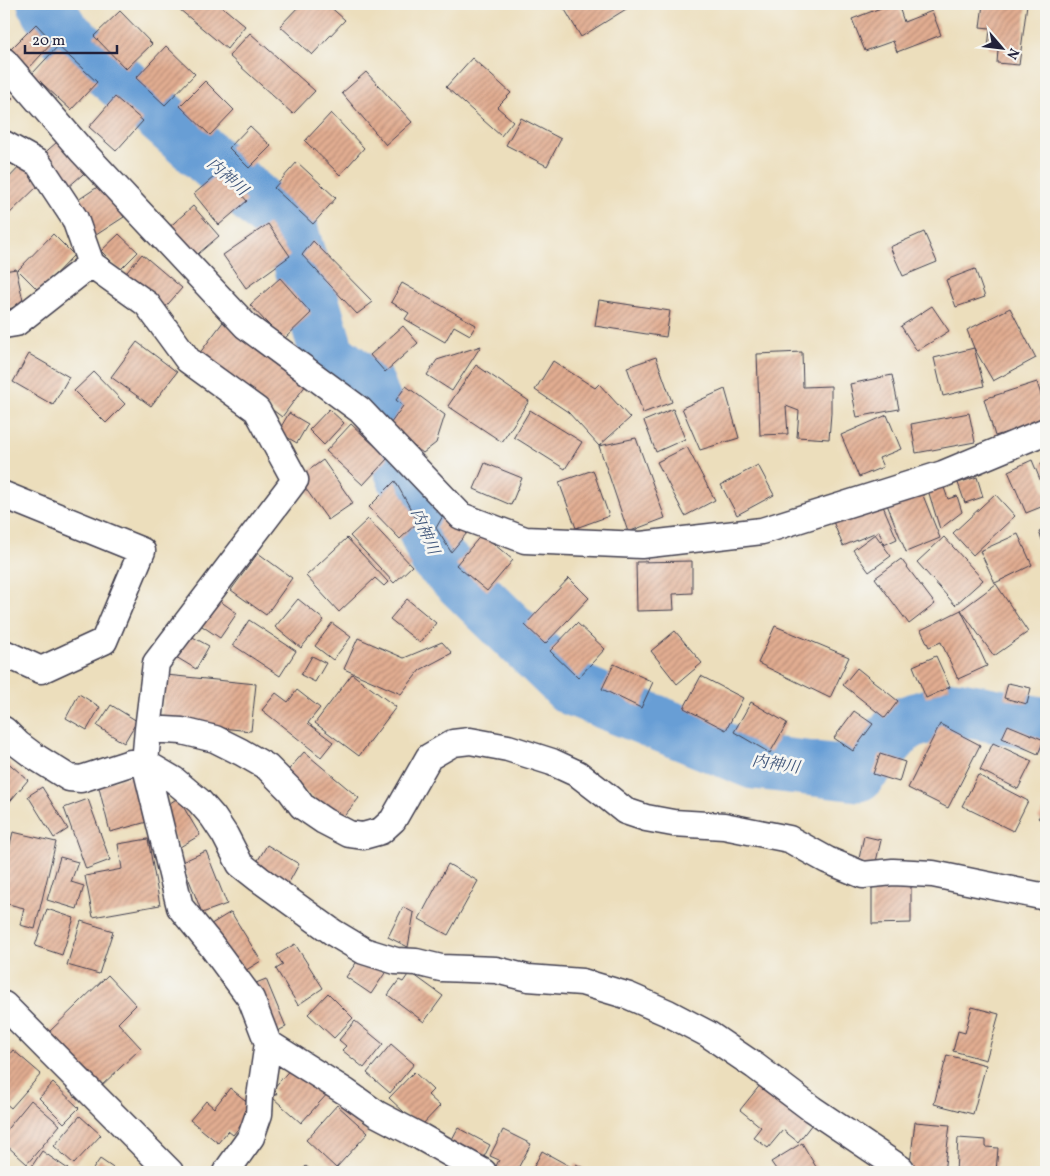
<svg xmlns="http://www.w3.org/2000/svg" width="1050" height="1176" font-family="Vollkorn,'Noto Serif JP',serif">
<defs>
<pattern id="building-hatch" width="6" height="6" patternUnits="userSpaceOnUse" patternTransform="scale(1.25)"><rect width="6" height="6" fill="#e2ad91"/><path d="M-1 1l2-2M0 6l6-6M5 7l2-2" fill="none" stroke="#b78c78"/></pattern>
</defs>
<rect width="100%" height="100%" fill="#f6f6f2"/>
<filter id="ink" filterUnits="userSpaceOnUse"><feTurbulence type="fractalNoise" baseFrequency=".02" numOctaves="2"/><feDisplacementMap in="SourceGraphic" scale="10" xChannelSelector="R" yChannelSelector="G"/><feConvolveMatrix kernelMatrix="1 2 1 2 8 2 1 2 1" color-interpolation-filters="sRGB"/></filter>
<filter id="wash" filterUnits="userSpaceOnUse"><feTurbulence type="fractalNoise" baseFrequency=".0096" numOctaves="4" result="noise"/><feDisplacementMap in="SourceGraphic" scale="20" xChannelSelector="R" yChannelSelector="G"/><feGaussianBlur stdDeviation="1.12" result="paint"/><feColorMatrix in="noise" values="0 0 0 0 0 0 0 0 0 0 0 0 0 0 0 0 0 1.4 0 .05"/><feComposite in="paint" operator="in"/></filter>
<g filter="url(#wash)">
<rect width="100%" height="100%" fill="#ecdebc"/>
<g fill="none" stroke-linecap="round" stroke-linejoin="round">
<!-- river -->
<path stroke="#689ed5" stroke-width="55" d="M45,4L63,33L137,96L291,231L328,356L368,386L436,557L571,688L754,762L858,774L903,724L955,708L1046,725"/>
</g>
<g id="blocks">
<!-- building -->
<path fill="url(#building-hatch)" d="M173,4H219L245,26L227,49Z
M301,4H327L345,20L312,55L280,26Z
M571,4H630L631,6L581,37L564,8Z
M891,4H898L904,22L932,11L941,35L897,52L893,41L865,51L852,19Z
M983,4H1027L1019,65L997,63L998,50L988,49L990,28L980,27Z
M120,11L152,44L126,69L94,36Z
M36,24L53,42L29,68L10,50Z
M250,33L315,91L293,114L229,56Z
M58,46L97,82L71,110L32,74Z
M166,46L195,74L165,105L136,78Z
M472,58L511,93L497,107L513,121L501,136L446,87Z
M366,72L412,122L386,145L342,93Z
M205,81L234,110L210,135L180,106Z
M4,89L13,98L4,108Z
M115,97L143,121L116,151L89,127Z
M331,113L364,148L340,175L305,141Z
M521,118L561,139L547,166L506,145Z
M250,126L271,146L249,168L229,148Z
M64,136L90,168L67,188L41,156Z
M25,161L44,180L4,219V183Z
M297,162L336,198L313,224L274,188Z
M221,171L247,201L219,225L194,194Z
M102,184L124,217L93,237L72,204Z
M193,206L219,236L192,259L166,230Z
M268,224L290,256L246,288L223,255Z
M924,232L937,262L903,276L890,247Z
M53,234L74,255L39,291L18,270Z
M119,234L138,252L120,270L101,251Z
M313,241L373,302L357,314L302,255Z
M142,254L182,288L162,311L122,278Z
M16,269L24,305L4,310V271Z
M975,269L985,297L956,307L946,280Z
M280,278L311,313L283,340L250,305Z
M402,283L476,325L470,335L454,326L445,342L405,319L409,313L391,302Z
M599,300L670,311L666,337L595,326Z
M932,306L949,331L917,351L901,326Z
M1010,308L1036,358L993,381L974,348L984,386L943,396L934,358L974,348L967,330Z
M223,322L306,385L282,417L199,354Z
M403,326L418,343L385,372L370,355Z
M137,342L177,372L151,406L111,377Z
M481,346L452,391L427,375L437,360Z
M802,352L803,387L831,386V413L829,439L797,437L799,411L786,406L788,434L760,435L757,354Z
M29,354L69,377L53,405L13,382Z
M656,357L672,402L643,413L627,367Z
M553,361L595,388L599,384L630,418L599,446L568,412L535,390Z
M476,365L529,401L502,442L448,406Z
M94,372L125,404L106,423L74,391Z
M892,375L899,409L857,417L850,384Z
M1037,382L1046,411V420L995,436L984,399Z
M406,386L445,415L436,443L423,453L388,427L403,406L396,400Z
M725,389L739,438L700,450L682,408Z
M329,409L344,423L324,445L309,430Z
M673,409L685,439L656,452L644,421Z
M530,410L582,442L565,469L514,437Z
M289,413L308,424L297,443L278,432Z
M969,413L975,442L916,453L911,424Z
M887,415L901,449L879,458L883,467L859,477L841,435Z
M351,424L388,458L363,485L326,451Z
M636,438L665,518L628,532L599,446Z
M687,447L715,500L685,516L657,462Z
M323,460L353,503L328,520L298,478Z
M1032,460L1046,494V505L1026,513L1008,471Z
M1046,461V477L1041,463Z
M485,463L522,478L511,505L474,489Z
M758,465L774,495L737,515L721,485Z
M593,470L609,516L576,528L559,482Z
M977,477L983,497L965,503L958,483Z
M395,481L418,522L400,539L369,507Z
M942,482L948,499L957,496L962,512L940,529L927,487Z
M920,488L940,538L906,552L886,502Z
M995,494L1015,516L973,555L953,533Z
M880,499L897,539L884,545L879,531L843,546L832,519Z
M444,514L467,533L451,552L436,528Z
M368,519L412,566L394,583L350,536Z
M1046,529V550L1039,532Z
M482,534L513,560L487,591L456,565Z
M875,534L891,556L869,572L853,550Z
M1018,534L1032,565L995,583L980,551Z
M944,537L983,580L955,605L917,562Z
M347,538L388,582L384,586L375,578L339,612L306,576Z
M258,553L292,578L266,615L231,590Z
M901,559L935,604L909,624L875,578Z
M692,561V593L673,594L674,610L637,611L636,562Z
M569,578L589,598L545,644L525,625Z
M996,584L1028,632L994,656L961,610Z
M217,599L237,613L220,638L199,624Z
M298,599L324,620L301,648L275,627Z
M407,599L436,623L420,643L390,619Z
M961,610L987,666L958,679L941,642L929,647L921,630Z
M249,620L296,651L280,676L233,645Z
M332,623L351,637L333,660L315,646Z
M577,623L605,649L578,678L550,651Z
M775,626L849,657L830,698L758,663Z
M675,631L702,663L677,684L651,651Z
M189,635L209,646L196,669L176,657Z
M358,638L404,658L442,642L452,653L420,670L401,694L344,669Z
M312,656L326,663L315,682L301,675Z
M936,656L950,687L926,698L913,666Z
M614,664L653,682L641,708L602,689Z
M857,668L898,701L885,718L843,685Z
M352,674L396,707L359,756L315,723Z
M166,675L256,684L251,731L161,722Z
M701,676L743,698L726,730L684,708Z
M1008,683L1031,688L1027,704L1004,698Z
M297,690L320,708L308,723L333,742L321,757L262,710L276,693L288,702Z
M79,694L100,707L87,730L66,718Z
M751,702L787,723L770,753L734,732Z
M111,705L137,721L124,743L97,726Z
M854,711L873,724L853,751L834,738Z
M940,724L980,745L948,808L908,788Z
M1008,725L1044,740L1038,754L1002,738Z
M993,743L1032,761L1018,789L980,770Z
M304,752L359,798L340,821L285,774Z
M880,754L905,762L899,782L873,774Z
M4,759L28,780L6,806L4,803Z
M135,775L147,822L110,832L98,784Z
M978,775L1028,801L1013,831L962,806Z
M42,787L68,829L54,838L28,796Z
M178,798L200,835L180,847L159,810Z
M88,799L110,860L86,869L64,808Z
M1046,807V824L1038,818Z
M13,832L56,842L35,929L20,925L24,908L4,903V868Z
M864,836L881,840L875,866L858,863Z
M148,839L160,905L93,917L85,876L122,869L118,844Z
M267,845L299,864L287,886L254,867Z
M206,851L227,904L202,913L182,862Z
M60,857L78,862L71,882L84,886L77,909L47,900Z
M448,864L478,881L448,935L419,919Z
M911,883V923L872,924V884Z
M403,907L414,913L408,947L388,937Z
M47,909L74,918L62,955L35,946Z
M231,912L261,961L238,975L208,926Z
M81,921L113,931L99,974L67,965Z
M295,944L323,988L298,1005L276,969L283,965L277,955Z
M361,956L385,973L371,994L346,977Z
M410,972L443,996L424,1022L388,995L399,980L403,982Z
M108,975L136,1005L118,1023L141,1048L99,1088L48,1033Z
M266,979L286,1027L271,1034L251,985Z
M328,993L353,1018L334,1038L308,1014Z
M972,1007L999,1014L986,1060L953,1051L958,1031L965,1033Z
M355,1021L383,1044L364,1068L342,1050L346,1046L339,1040Z
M391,1044L414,1064L390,1093L367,1073Z
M13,1050L41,1074L11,1108L4,1102V1061Z
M947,1055L986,1065L973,1114L934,1104Z
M292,1067L329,1092L301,1123L273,1098L277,1093L273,1089Z
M414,1072L433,1090L428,1095L440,1106L420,1127L389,1098Z
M53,1083L79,1108L64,1123L39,1098Z
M761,1084L812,1124L798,1142L783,1130L768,1148L753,1137L761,1127L740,1110Z
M230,1088L255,1108L233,1135L228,1131L218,1143L190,1120L206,1101L214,1108Z
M31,1100L60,1125L27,1164L4,1143V1133Z
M337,1105L368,1133L336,1168L306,1140Z
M80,1116L101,1135L74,1164L54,1146Z
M915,1122L950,1125L944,1172H909Z
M458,1128L490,1145L481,1163L449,1145Z
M503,1130L531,1144L516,1172H507L496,1166L499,1160L490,1156Z
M958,1138L986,1140V1147L998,1148L996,1172H956Z
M802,1143L819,1172H778L771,1162Z
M42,1151L68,1169L66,1172H28Z
M542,1151L573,1168L576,1164L591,1172H531Z
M100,1159L119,1172H91Z
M306,1166L313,1172H300Z"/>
</g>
</g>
<g filter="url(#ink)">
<use href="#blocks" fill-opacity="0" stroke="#403e4e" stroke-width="1"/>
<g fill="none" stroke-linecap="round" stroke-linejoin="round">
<defs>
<path id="street" d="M4,61L81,150L246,326L360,410L461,516L525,540L641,545L762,531L943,474L1046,431
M4,144L38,163L75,219L91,264L147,304L188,360L257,410L295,480L156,663L148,729L145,763L180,907L211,945L251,999L268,1043L260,1097L259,1114L251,1137L226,1172
M4,325L16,323L91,264
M4,495L142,551L104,641L41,670L4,653
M148,729L182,731L215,739L241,752L267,767L290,790L302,806L324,821L349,834L363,836L381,831L393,820L429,757L453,743L470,741L508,748L552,762L578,774L604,794L625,811L646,818L673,823L724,826L789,839L827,860L863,875L893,872L933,874L1041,896L1046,898
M4,730L18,744L34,756L69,778L81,779L130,763H145L174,780L199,801L213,817L225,835L240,864L259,879L334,933L364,951L396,961L416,962L441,968L496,970L528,978L582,982L629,996L668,1013L708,1034L755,1066L812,1109L901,1169V1172
M4,1005L170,1172
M268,1043L346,1092L377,1114L421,1137L483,1172"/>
</defs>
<!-- street casing -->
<use href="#street" stroke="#403e4e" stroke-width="29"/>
<!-- street -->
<use href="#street" stroke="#fff" stroke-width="26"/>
</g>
</g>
<g text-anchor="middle" stroke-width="5" stroke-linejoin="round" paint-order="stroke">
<!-- water labels -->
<g font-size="16" font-style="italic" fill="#3e5479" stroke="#f6f6f2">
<text transform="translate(228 176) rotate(41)" y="6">内神川</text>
<text transform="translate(426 531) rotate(67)" y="6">内神川</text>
<text transform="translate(776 763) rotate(9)" y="6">内神川</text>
</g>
</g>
<!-- margin -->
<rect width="1050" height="1176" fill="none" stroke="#f6f6f2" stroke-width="20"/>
<!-- north arrow -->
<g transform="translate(1002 48) rotate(118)" stroke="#f6f6f2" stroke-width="4" paint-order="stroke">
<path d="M0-4L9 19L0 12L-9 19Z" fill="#22223b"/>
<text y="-8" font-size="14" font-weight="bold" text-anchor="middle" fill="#22223b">N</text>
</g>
<!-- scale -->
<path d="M25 45v8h92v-8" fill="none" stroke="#22223b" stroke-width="2.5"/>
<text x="32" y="45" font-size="15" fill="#22223b" stroke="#f6f6f2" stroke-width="4" paint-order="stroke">20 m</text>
</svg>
